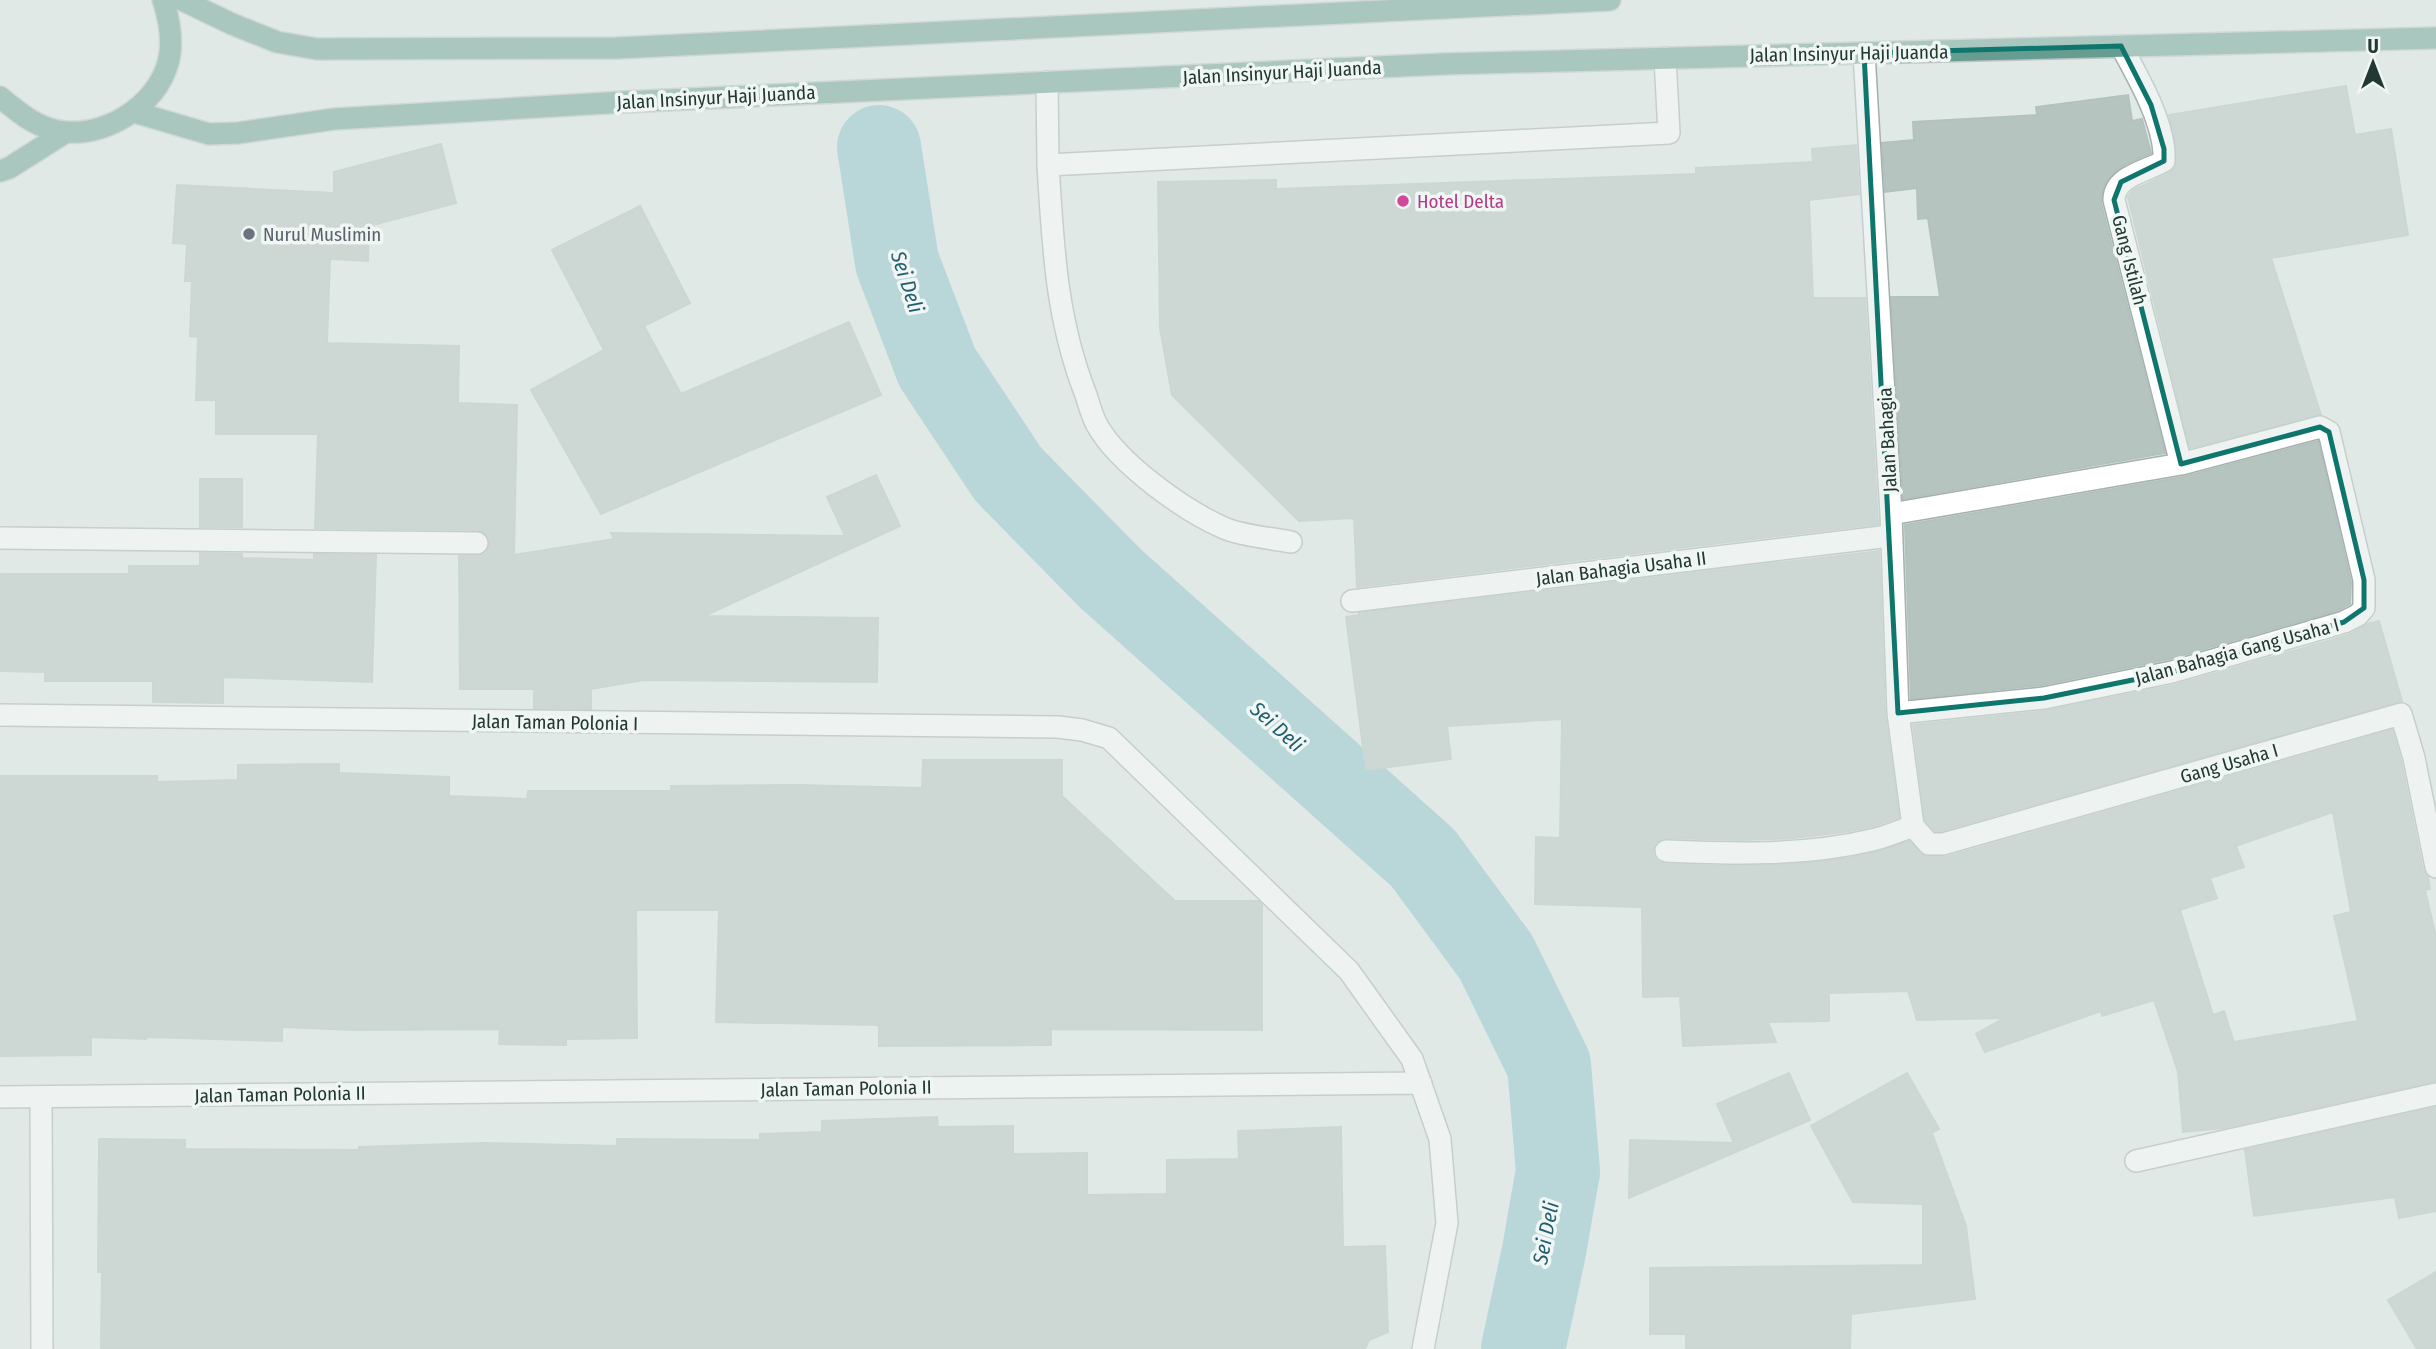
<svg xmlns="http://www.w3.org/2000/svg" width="2436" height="1349" font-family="'Fira Sans Condensed',sans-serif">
<rect width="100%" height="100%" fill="#e0e9e5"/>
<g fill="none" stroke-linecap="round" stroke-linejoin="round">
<!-- river -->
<path stroke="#8bbfcb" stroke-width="84" d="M879,147L897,262L937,367L1008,474L1110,578L1423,858L1496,957L1549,1065L1558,1171L1544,1251L1523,1349"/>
</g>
<!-- building -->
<path fill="#b5c4be" stroke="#b3c2bd" stroke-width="2" fill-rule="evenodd" d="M2346,86L2355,135L2391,129L2408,235L2271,258L2321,415L2190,448L2128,197L2133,190L2170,173L2176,167V145L2169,115Z
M2128,95L2132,121L2142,119L2151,153L2126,164L2111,176L2103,189L2101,203L2165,453L1903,499L1891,297H1940L1928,218L1918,219L1917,188L1885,192L1882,143L1914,140L1913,122L2037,115L2036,107Z
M441,144L456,203L369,226L368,261L330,259L327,343L459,346L458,403L517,405L514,555L614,539L611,533L845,536L827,497L876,475L900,526L704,616L878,618L877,682L644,680L591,689V709L534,708V689H460L459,556L484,554L490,544L488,536L477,530L315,528L318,434H216V400H196L198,337L190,336L192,281H185L187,244L173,243L177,185L334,193V172Z
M1856,145L1859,194L1809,200L1813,298H1865L1878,524L1357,587L1354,518L1299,521L1172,395L1160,328L1158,182L1276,180V189L1696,174V168L1813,162L1812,149Z
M640,206L690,303L644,326L681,394L849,322L881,395L601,514L531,390L604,350L552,250Z
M2318,441L2351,582L2350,604L2339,610L2169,659L2042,685L1911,699L1905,525L2183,477Z
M200,479H242V527H200Z
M1879,551L1885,714L1899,817L1874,826L1844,832L1794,838L1743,840L1666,838L1655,843L1653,850L1654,856L1658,862L1665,864L1717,866L1797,864L1849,858L1881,851L1909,841L1924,856L1946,857L2392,730L2401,761L2423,870L2428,877L2430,889L2425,890L2436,937V1081L2224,1128L2183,1132L2178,1072L2154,1000L2102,1016L2101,1011L1985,1052L1976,1034L2004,1018L1917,1020L1908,991L1829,993V1021L1768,1022L1776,1042L1683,1046L1680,996L1643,997L1642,907L1535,904L1536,837L1560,838L1562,719L1447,726L1451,759L1366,770L1346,617L1359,615V613ZM2333,812L2351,912L2334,916L2358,1021L2234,1042L2224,1011L2213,1015L2180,910L2217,898L2210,878L2244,867L2236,846Z
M200,553L242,554V558L314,560V554L376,555L372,682L223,677V703L153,702V681H45V672L0,671V574H129V566H200Z
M2379,621L2402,701L1941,831H1935L1925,820L1913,725L2045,711L2175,685L2348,635L2367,624Z
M923,760H1062V796L1175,901H1259L1262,905V1030L1051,1029V1045L879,1046V1025L716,1022L719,910H636L637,1038L566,1039V1045L499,1044L500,1029L357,1030L282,1027V1041L146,1037V1039L91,1037V1055L0,1056V776H157V782L238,780V765L339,764V773L449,777V796L527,799L528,791H671V786L798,785L922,788Z
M1789,1073L1810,1120L1629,1198L1630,1140L1734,1143L1717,1104Z
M1907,1073L1939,1129L1932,1133L1966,1226L1975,1299L1851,1314L1850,1349H1686V1334H1650V1268L1923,1265V1204L1853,1202L1811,1126Z
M2436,1107V1211L2399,1218L2395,1197L2254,1216L2245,1150Z
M937,1117L938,1127L1013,1126V1154L1087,1153V1195L1167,1194V1160L1239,1159L1238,1131L1341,1127L1343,1247L1385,1246L1388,1332L1369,1340L1365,1349H101L102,1272H98L99,1139L185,1140V1149L359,1150V1147L483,1143L617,1146V1139L760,1140V1134L822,1132V1121Z
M2436,1272V1349H2417L2388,1300Z"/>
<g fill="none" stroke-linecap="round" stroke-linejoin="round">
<defs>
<path id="minor" d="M2121,46C2138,77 2166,125 2164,161C2147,171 2114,176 2114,200L2181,464
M1864,53L1891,514L1898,713L1913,826L1929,844H1943L2401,714L2414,758L2436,867
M1047,82L1048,165L1669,133L1665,58
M1048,165C1053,246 1056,319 1086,395C1089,405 1092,416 1097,425C1118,463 1183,510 1224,528C1242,536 1271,538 1291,542
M1891,514L2181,464L2320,427L2329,432L2364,580V608L2358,615L2344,622L2172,672L2044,698L1898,713
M0,538L477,543
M1352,601L1890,536
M0,715L1058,727L1082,730L1109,738L1349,971L1412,1059L1440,1139L1447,1223L1423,1349
M1666,851C1734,854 1805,856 1872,840C1886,837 1899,831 1913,826
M0,1097L1421,1083
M41,1097L42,1349
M2136,1161L2436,1094"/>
<path id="major" d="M182,0L232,24L277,42L317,49L617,48L1610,0
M0,97C19,113 39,130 66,132C111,136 164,100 170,53C172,35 169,18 163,0
M134,112L209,134L238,133L334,119L624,102L1443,64L2436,38
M0,171L9,168L66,132"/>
</defs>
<!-- minor casing -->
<use href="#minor" stroke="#a3b0ac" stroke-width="24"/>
<!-- major casing -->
<use href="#major" stroke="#bdc3c2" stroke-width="24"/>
<!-- minor -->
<use href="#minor" stroke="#fff" stroke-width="21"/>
<!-- major -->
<use href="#major" stroke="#679c90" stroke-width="21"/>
</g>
<!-- marked area -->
<path d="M0 0H2436V1349H0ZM2121,46L2151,105L2164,149V161L2121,182L2114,200L2181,464L2320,427L2329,432L2364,580V608L2344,622L2172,672L2044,698L1898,713L1864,53Z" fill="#e0e9e5" fill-opacity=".55" fill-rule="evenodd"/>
<path fill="none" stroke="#0f766e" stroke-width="5" stroke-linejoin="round" d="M2121,46L2151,105L2164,149V161L2121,182L2114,200L2181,464L2320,427L2329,432L2364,580V608L2344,622L2172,672L2044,698L1898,713L1864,53Z"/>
<!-- markers -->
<circle fill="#d1479c" stroke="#f0f6f3" stroke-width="2.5" cx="1403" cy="201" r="7"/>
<circle fill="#6b7280" stroke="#f0f6f3" stroke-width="2.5" cx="249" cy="234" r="7"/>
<g text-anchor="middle" stroke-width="7" stroke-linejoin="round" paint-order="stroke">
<!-- street labels -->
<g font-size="19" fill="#223833" stroke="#f0f6f3">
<text transform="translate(1849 53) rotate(-1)" y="7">Jalan Insinyur Haji Juanda</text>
<text transform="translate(1282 72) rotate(-3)" y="7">Jalan Insinyur Haji Juanda</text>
<text transform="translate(716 97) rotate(-3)" y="7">Jalan Insinyur Haji Juanda</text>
<text transform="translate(2130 260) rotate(76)" y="7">Gang Istilah</text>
<text transform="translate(1887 440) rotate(-93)" y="7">Jalan Bahagia</text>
<text transform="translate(1621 568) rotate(-7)" y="7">Jalan Bahagia Usaha II</text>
<text transform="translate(2237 651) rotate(-15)" y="7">Jalan Bahagia Gang Usaha I</text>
<text transform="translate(555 722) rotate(1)" y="7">Jalan Taman Polonia I</text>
<text transform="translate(2229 763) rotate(-16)" y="7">Gang Usaha I</text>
<text transform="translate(846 1088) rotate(-1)" y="7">Jalan Taman Polonia II</text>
<text transform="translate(280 1094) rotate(-1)" y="7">Jalan Taman Polonia II</text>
</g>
<!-- hotel labels -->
<g font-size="19" fill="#b23c85" stroke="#f0f6f3" text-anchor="start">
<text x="1417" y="208">Hotel Delta</text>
</g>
<!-- worship labels -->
<g font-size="19" fill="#5b616d" stroke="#f0f6f3" text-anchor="start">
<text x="263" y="241">Nurul Muslimin</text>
</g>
<!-- water labels -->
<g font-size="21" font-style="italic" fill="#215f6f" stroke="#f0f6f3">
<text transform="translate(907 282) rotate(72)" y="7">Sei Deli</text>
<text transform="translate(1277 727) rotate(42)" y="7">Sei Deli</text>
<text transform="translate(1546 1233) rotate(-79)" y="7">Sei Deli</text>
</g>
</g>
<!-- north arrow -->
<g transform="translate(2373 63)" stroke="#f0f6f3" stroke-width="5" paint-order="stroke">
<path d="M0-5L12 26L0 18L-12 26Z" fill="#223833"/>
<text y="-10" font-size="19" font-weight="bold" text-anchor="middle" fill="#223833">U</text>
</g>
</svg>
